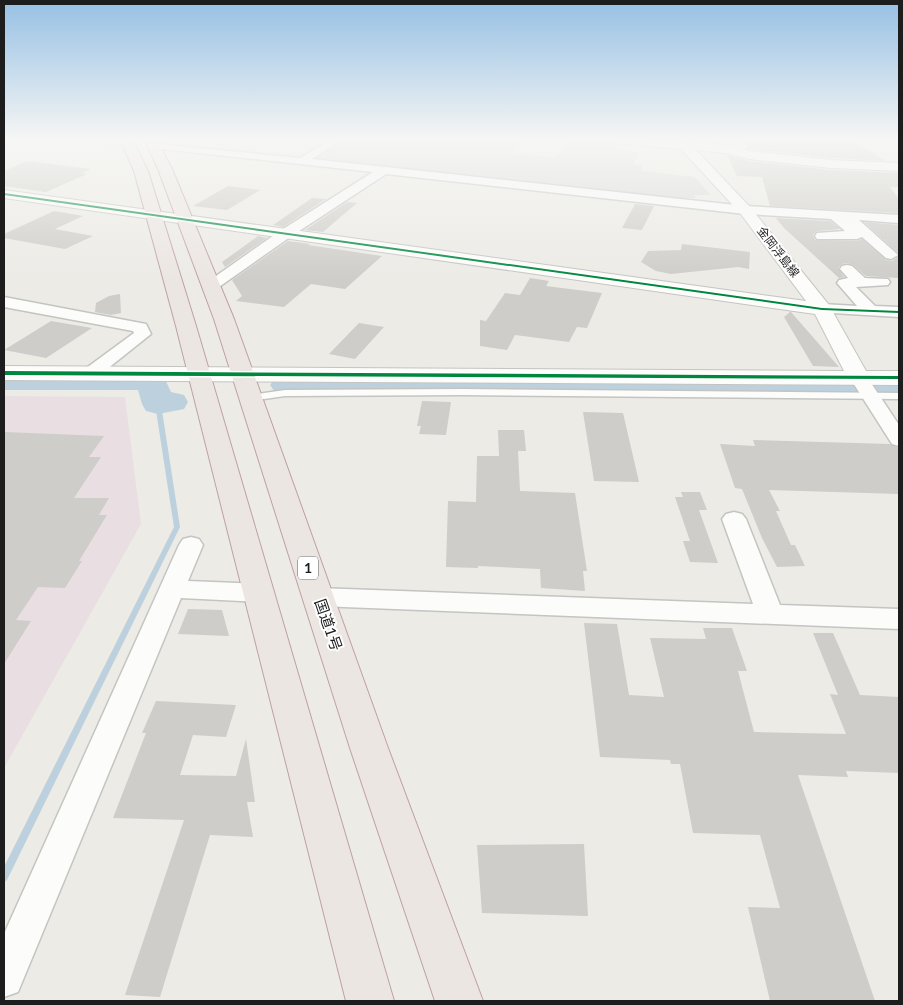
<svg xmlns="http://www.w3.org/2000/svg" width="903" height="1005" font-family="Lato,'Noto Sans JP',sans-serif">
<rect width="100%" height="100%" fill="#ecebe6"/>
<!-- industrial -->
<path fill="#e9dfe3" d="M4,396L125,397L141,524L4,768Z"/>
<!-- parking -->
<path fill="#dadad7" d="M346,139H530L511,153L556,158L572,139L619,143L614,150L639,153L633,164L642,166L641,171L695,177L711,195H694L696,198H674L314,158Z"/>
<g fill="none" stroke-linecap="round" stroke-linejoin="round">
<!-- stream -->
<path fill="#bcd1dd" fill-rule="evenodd" d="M158,402L161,404L180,527L7,880L4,882V867L174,527L155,404Z"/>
<!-- river -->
<path fill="#bcd1dd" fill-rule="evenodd" d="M4,372L152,373L163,375L171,392L184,395L188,402L184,409L158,414L146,411L142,404L138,390H4Z
M286,375L899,376V395H286L275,392L270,385L275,378Z"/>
</g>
<!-- building -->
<path fill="#cecdc9" d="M746,139H851L886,161L831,158L750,149H748L751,145Z
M727,155L749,161L831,170L899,173V187H890L899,199V213L770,206L762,177L737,176Z
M27,161L91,169L82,173L87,174L46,192L4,186V171Z
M228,186L260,190L227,210L193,206Z
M312,198L326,199L283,227L273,225Z
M347,202L357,203L323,232L305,230Z
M635,204L654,206L642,230L622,228Z
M54,211L83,216L55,229L93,236L65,249L4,238V234Z
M776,218L830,221L840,229L817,231L813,235L815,240L857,241L862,239L886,260L892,261L899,256V278L866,276L853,265L847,263L842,264L838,268L844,277L839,278L784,228Z
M864,222L899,225V254Z
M258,236L267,238L225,267L222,262Z
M288,241L310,244L308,245L382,256L345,289L311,284L284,307L236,301L242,296L232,280Z
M682,244L750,252L749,269L738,267L671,274L656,271L641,262L648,251L681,250Z
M530,278L549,281L546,286L602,293L587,328L577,327L569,342L515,335L507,350L480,346V320L486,321L505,293L520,295Z
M120,294L121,313L111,315L95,312L96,303L109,296Z
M790,312H791L839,367L813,366L784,317Z
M51,321L92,328L46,358L4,350Z
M359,323L384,327L355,359L329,354Z
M422,401L451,402L446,435L419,434L421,426H417Z
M583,412L623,413L639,482L594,481Z
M498,430H524L526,451H518L520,491L575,493L587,571H583L585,591L541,588L540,569L478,566V568L446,567L448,501L476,502L477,456H499Z
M4,432L104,436L89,457H101L74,498H109L99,515H107L79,561H82L65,588L38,587L16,620L31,621L4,664Z
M753,440L890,444L899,448V494L769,490L780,511H776L791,545H795L805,566L777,567L762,538L742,489L735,488L720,444L755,446Z
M681,492H700L707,510H699L718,563L690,562L683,541H690L675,497H683Z
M188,609L222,610L229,636L178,634Z
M584,623L617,624L629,695L664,697L650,638L706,639L703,628H732L747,671H738L754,732L846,734L830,694L838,695L813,633H833L860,695L899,697V773L846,771L848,777L798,775L875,1001H770L748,907L780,908L760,835L693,833L680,764H671L670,760L600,757Z
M156,701L236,705L226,737L193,735L180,775L236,776L246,739L255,802H247L253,837L210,835L160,997L125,995L184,820L113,818L146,733H142Z
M584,844L588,916L482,913L477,845Z"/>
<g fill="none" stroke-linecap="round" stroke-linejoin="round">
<defs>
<path id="service" d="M463,389L899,393V399L463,395L285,396L250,401L245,398L250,395L285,390Z"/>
<path id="minor" d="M96,139H125L132,142C125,147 103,144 96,139Z
M332,139H344L312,159L745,206L899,215V223L859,220L898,255L891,259L886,258L862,237L857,239H817L815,236L817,233L845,231L831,219L745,214L386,174L290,237L216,289H206L203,286L206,283L280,231L373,172L153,148L148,145L149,143L300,158Z
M734,139H744L749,146L739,152H731L730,150L738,145Z
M847,265L852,266L865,278L888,279L890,282L888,285L856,287L875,306L899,307V317L816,312L814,309L816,306L822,304L857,306L837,283L839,280L848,278L840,269L842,266Z
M4,297L146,324L151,334L97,377L91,378L85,377L82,373L85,369L134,333L133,331L4,307Z
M859,373L865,374L899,425V446L892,444L850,378L853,374Z
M734,512L742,514L746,519L780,605L899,609V629L318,606L309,603L305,597L309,591L318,588L753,604L722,519L726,514Z
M191,537L199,539L203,545L188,581L259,584L268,587L272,593L268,599L259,602L181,598L18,992L4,997V934L179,545L183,539Z"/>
<path id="tertiary" d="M608,139L677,141L676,139H688L689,142L727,145L750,151L831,160L899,163V171L831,168L749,159L726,153L696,150L750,207L829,305L866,371H899V385L4,380V366L844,371L815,314L4,198V190L806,301L740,213L681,149L614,143Z"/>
<path id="trunk" d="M120,139H132L148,171L196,326L394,1001H346L176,326L134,171Z
M144,139H156L172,169L234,319L388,748L483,1001H435L350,748L214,319L158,169Z"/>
</defs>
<!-- service casing -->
<use href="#service" stroke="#c4c4c2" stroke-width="3"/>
<!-- minor casing -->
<use href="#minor" stroke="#c4c4c2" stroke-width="3"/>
<!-- tertiary casing -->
<use href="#tertiary" stroke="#c4c4c2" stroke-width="2"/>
<!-- trunk casing -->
<use href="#trunk" stroke="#bfa0a4" stroke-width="2"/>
<!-- service -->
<use href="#service" fill="#fcfcfb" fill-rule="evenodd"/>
<!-- minor -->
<use href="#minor" fill="#fcfcfb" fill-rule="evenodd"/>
<!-- tertiary -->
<use href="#tertiary" fill="#fcfcfb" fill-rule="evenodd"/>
<!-- trunk -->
<use href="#trunk" fill="#ece6e2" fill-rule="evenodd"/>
<defs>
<path id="cycleway" d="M4,193L822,308L899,311V313L822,310L4,195Z
M4,371L899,376V379L4,375Z"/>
</defs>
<!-- cycleway casing -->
<use href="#cycleway" stroke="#fff" stroke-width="3"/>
<!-- cycleway -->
<use href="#cycleway" fill="#00873e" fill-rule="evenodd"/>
</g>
<!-- sky -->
<linearGradient id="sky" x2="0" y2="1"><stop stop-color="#96c0e4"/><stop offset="0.5" stop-color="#f6f6f4"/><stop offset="1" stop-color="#f6f6f4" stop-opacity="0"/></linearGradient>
<rect width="903" height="279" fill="url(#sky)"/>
<g text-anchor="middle" stroke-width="4" stroke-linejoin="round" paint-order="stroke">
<!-- far-street labels -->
<g font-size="12" fill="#1d1d1d" stroke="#fff">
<text transform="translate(778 252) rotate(52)" y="4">金岡浮島線</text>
</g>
<!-- shield labels -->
<rect fill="#fff" stroke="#616161" stroke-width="1" x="298" y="556.5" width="20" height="23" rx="4"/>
<g font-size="14" font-weight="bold" fill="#1d1d1d">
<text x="308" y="573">1</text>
</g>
<!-- street labels -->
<g font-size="15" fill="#1d1d1d" stroke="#fff">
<text transform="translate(328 625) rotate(71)" y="5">国道1号</text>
</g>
</g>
<!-- border -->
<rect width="903" height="1005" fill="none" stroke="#1d1d1d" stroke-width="10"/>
</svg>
